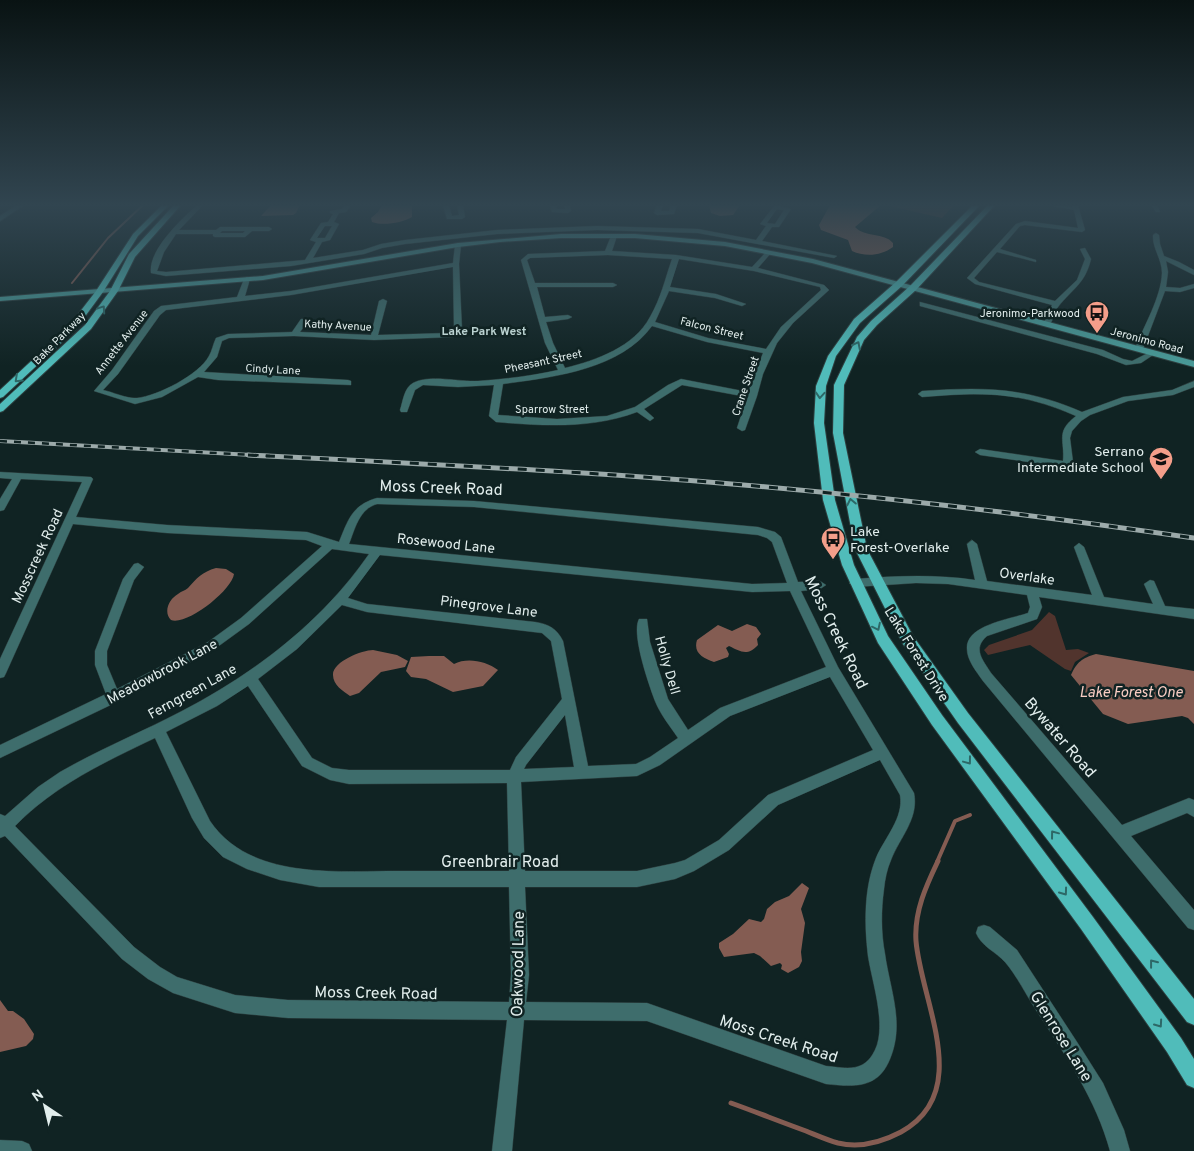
<svg xmlns="http://www.w3.org/2000/svg" width="1194" height="1151" font-family="Overpass,sans-serif">
<rect width="100%" height="100%" fill="#102323"/>
<!-- green -->
<path fill="#51342d" d="M885,205H954L942,218Z
M1049,612L1055,616L1066,650L1078,649L1089,653L1075,662L1071,671L1065,669L1030,645L988,655L984,650L989,645L1032,630Z"/>
<!-- water -->
<path fill="#845c52" d="M271,205H300L296,213L293,215L261,216Z
M382,205H412V217C402,223 383,226 372,222L371,218L378,212Z
M709,205H740L733,215L720,216L711,213Z
M830,205H881L855,227C865,238 884,232 893,243V247C881,256 865,257 852,251L848,240L821,230L819,225Z
M216,568L226,569L234,574C232,590 187,626 171,620C163,612 169,599 178,594C181,591 185,591 188,588C197,578 202,572 216,568Z
M747,624L756,627L761,634L757,639L758,645C747,657 740,651 729,646L726,648L729,654L728,657L714,662C703,658 693,653 697,640L718,625L732,631Z
M373,650L397,655L408,661L405,667L381,672L359,693L350,696C343,691 333,685 333,675C332,662 362,650 373,650Z
M1096,654L1194,671V724L1188,718L1182,716L1128,724L1103,714L1071,675C1077,662 1082,658 1096,654Z
M429,656H444L454,664C467,657 486,661 498,670L483,686L453,692L426,679L411,677L406,671L411,657Z
M802,883L809,888L801,909L805,923L801,952L802,961L799,967L788,973L781,969L782,965L780,963L771,966L760,956L754,953L724,957L719,948V943L733,934L749,919L761,922L764,919L767,909L775,902L789,896Z
M0,1000L8,1011H13L24,1019L34,1034L33,1039L26,1046L0,1052Z"/>
<g fill="none" stroke-linecap="round" stroke-linejoin="round">
<!-- stream-far2 -->
<path stroke="#845c52" stroke-width="2" d="M72,283L108,238L143,205"/>
<!-- stream-far1 -->
<path stroke="#845c52" stroke-width="4" d="M937,862L955,821L970,815"/>
<!-- stream -->
<path stroke="#845c52" stroke-width="5" d="M731,1103C756,1112 781,1122 806,1131C816,1135 827,1140 838,1143C859,1148 882,1142 901,1132C974,1092 921,1002 916,941C914,912 926,886 938,861"/>
<defs>
<path id="minor" d="M197,205H203L179,230H216L220,227H269L272,229L269,231H252L245,237H215L213,236V234H176L164,252L157,271L166,272L305,260L316,242L310,240L321,223L328,222L333,214L330,213V211L342,209L345,205H351L346,212L339,213L334,222L339,224L330,240L322,242L313,258L363,250L381,244L405,240L497,230L597,226L698,229L756,240L766,226L760,224L775,205L791,209L779,227H772L762,241L837,256L834,258L698,233L597,230L497,234L405,244L382,248L364,254L291,266L166,276L151,273C148,250 181,220 197,205ZM777,209L784,210L775,224L767,223ZM325,226H332L325,238H317ZM222,231H245L243,233H220Z
M443,205H449L452,216L459,215L457,205H463L465,217L462,219H447Z
M550,205H556L557,209H565L564,205H570L571,211L568,213L552,212Z
M657,205H663L661,211H669L671,205H677L674,214L657,215L654,213Z
M1047,205L1073,207L1072,205H1078L1085,230L1082,232L1025,225L1020,226L1000,249L1036,260V262L997,252L974,278L979,282L1055,301L1077,280L1085,259L1080,249L1085,248L1091,259C1085,284 1073,288 1058,307C1053,313 1054,323 1047,326L1043,324L1052,305L975,284L967,278L1016,224L1025,221L1078,228L1074,210Z
M1151,205H1157L1160,212H1156Z
M1156,233L1159,235L1160,244L1164,256L1179,262L1194,270V275L1166,261L1168,272L1166,287L1180,288L1194,284V288L1180,292L1165,291L1143,349L1139,351L1135,349C1144,325 1161,298 1162,273C1162,259 1152,248 1153,235Z
M614,234L617,236L612,251L676,255L752,267L767,251H771V253L758,268L824,285L829,290L793,323L777,343L763,374L757,396L745,430L742,431L737,428L747,397L682,385L644,409L654,418L650,421L637,412C592,429 543,426 496,422L489,416L494,385L458,387L423,385L415,390L407,412H401L400,410C403,401 404,388 413,383C429,374 459,382 478,381C505,379 532,376 558,370L545,343L521,260L528,254L605,251L611,236ZM608,255L672,259C665,279 661,298 650,317C634,347 597,360 565,368L553,343L546,322L568,319L572,317L568,315L545,317L537,287H613L617,285L613,283H535L527,260L530,258ZM679,259L754,271L820,287L821,290L781,327L766,349L708,338L655,322L669,291L715,298L742,306L746,304L716,294L670,287ZM652,326L707,342L763,353L748,392L681,379L668,385L635,407L607,416L557,419L498,415L503,384C553,377 620,370 652,326Z
M458,243L461,245L459,264L462,330L454,337L374,340L294,336L229,338L222,341L217,357L204,372L348,380L351,381V385L218,380L198,377L162,397L135,404L94,391L112,370L154,311L161,306L237,297L244,279L247,277L250,279L245,296L291,291L453,263L455,245ZM453,267L454,329L449,333L378,335L387,301L383,299L379,301L371,335L300,332L308,321L304,319H301L292,332L228,334L216,338C213,344 212,351 209,356C199,375 157,396 137,398C127,399 113,392 103,390L118,374L160,315L166,310L291,295Z
M920,302L1103,350L1123,359L1132,361L1152,351L1156,353L1141,363L1126,365L1097,354L920,306Z
M1194,381V387L1173,395L1128,401L1090,415L1081,421L1072,431L1070,438L1073,462L1064,467L980,455L975,452L980,449L1063,461C1065,440 1055,432 1076,416C1019,391 983,392 922,397L918,394L922,391C984,387 1025,387 1082,412L1123,397L1172,390Z
M0,472L91,477L93,479L76,517L167,525L307,532L339,542C348,520 352,505 377,498L474,501L758,527L775,532L781,537L798,582L820,581L826,585L820,589L801,591L838,667L914,793C919,819 900,837 891,860C887,869 885,879 884,889C881,911 881,933 885,954C890,990 905,1023 890,1059C878,1089 854,1087 826,1084L647,1021L524,1020L512,1151H492L507,1020L288,1018L235,1013L173,993L148,979L122,959L5,836L0,838V814L5,816L38,787L60,772C100,749 142,732 182,711C255,673 322,622 369,554L332,549L249,624L216,648L119,701L0,758V745L106,694L95,665V651L123,579L134,564L138,563L144,567L134,580L107,651V665L117,689L208,642L241,618L322,546L306,540L167,533L73,524L6,673L4,677L0,678V659L82,482L21,479L4,510L0,511V499L12,479L0,478ZM377,504L474,507L758,535L767,538L772,542L787,583L752,584L349,544C355,529 359,509 377,504ZM380,555L752,592L790,591L826,667L720,708L688,730L668,699L650,642L647,619H639C631,634 649,685 655,701C660,714 670,726 678,738L650,757L636,764L588,766L563,641C557,629 549,624 535,622L367,604L348,598ZM342,605L367,612L542,633L551,641L562,699L516,757L510,770H349L332,768L312,758L258,679L297,649ZM830,677L873,750L768,795L719,840L685,860L675,863L637,871H525L521,782L637,776L660,765L730,716ZM248,686L302,766L330,780L349,784L507,783L509,871C472,871 435,871 398,871C336,871 250,880 210,821L166,732L217,706ZM565,715L574,767L524,769L526,765ZM155,738L192,818L204,838L223,857L247,869L280,880L319,887H509L511,975L509,1002L288,1000L235,995L177,977L160,967L134,947L15,826C55,785 105,762 155,738ZM880,760L900,795C904,818 885,837 876,858C870,873 867,889 866,906C865,923 866,939 868,956C872,982 887,1025 875,1050C864,1073 847,1068 826,1066L647,1003L526,1002L529,975L525,887H637L675,879L694,871L729,850L778,805Z
M972,540L977,544L987,581L1092,595L1074,547L1079,543L1084,547L1104,597L1153,604L1144,584L1150,580L1154,581L1165,606L1194,609V619L1039,597L1042,607L1037,619L987,636C972,649 983,660 991,673L1122,825L1189,798L1194,800V817L1187,813L1131,836L1194,910V930L1188,928L983,681C976,671 967,660 967,649C965,625 1011,619 1028,613L1030,607L1027,595L948,584L916,583L855,587L849,583L855,579C896,576 934,574 975,580L967,544Z
M984,925L990,927L1017,950L1077,1042L1103,1083L1124,1130L1130,1151H1110C1096,1099 1065,1055 1036,1010C1026,995 1017,976 1005,962C996,952 981,946 976,933L978,927Z
M0,1140L22,1141L29,1144L32,1151H0Z"/>
<path id="tertiary" d="M17,205H24L0,221V216Z"/>
<path id="secondary" d="M561,234H635L725,242L813,259L1194,361V367L812,263L725,246L635,238H561L500,242L458,247L263,280L0,301V297L263,276L458,243Z"/>
<path id="primary" d="M162,205H169L138,236L103,292L75,330L3,397L0,398V390L69,326L96,291L133,234Z
M174,205H181L135,257L118,291L91,329L3,411L0,412V404L85,325L110,291L129,254Z
M973,205H980L902,286L860,323L836,356L826,386L824,423L835,500L854,565L888,636L942,715L1093,917L1181,1038L1194,1059V1088L1187,1085L1167,1052L1081,929L932,725L878,643L842,565L823,500L814,423L816,386L828,356L854,319L896,282Z
M988,205H995L916,290L877,325L864,340L844,385L843,433L867,549L913,636L968,713L1194,999V1025L1187,1022L958,723L903,644L855,549L833,433L834,385L857,337L871,321L910,286Z"/>
</defs>
<!-- minor casing -->
<use href="#minor" stroke="#2d3f3f" stroke-width="1"/>
<!-- tertiary casing -->
<use href="#tertiary" stroke="#2d3f3f" stroke-width="2"/>
<!-- secondary casing -->
<use href="#secondary" stroke="#2d3f3f" stroke-width="2"/>
<!-- primary casing -->
<use href="#primary" stroke="#2d3f3f" stroke-width="2"/>
<!-- minor -->
<use href="#minor" fill="#3e6d6c" fill-rule="evenodd"/>
<!-- tertiary -->
<use href="#tertiary" fill="#3e6d6c" fill-rule="evenodd"/>
<!-- secondary -->
<use href="#secondary" fill="#499a98" fill-rule="evenodd"/>
<!-- primary -->
<use href="#primary" fill="#50bcba" fill-rule="evenodd"/>
<defs>
<path id="rail-far1" d="M0,441L270,456"/>
<path id="rail" d="M248,455C370,461 493,467 615,475C808,488 1002,510 1194,538"/>
</defs>
<!-- rail-far1 casing -->
<use href="#rail-far1" stroke="#9caaaa" stroke-width="4"/>
<!-- rail casing -->
<use href="#rail" stroke="#9caaaa" stroke-width="5"/>
<!-- rail-far1 -->
<use href="#rail-far1" stroke="#102323" stroke-width="2.5" stroke-dasharray="7" stroke-linecap="butt"/>
<!-- rail -->
<use href="#rail" stroke="#102323" stroke-width="3" stroke-dasharray="9" stroke-linecap="butt"/>
</g>
<!-- one-way arrows -->
<defs><path id="oneway-chevron" d="M-2-3.5L2.5 0L-2 3.5" fill="none" stroke-width="1.6" stroke-linecap="round" stroke-linejoin="round" transform="scale(1.25)"/></defs>
<g stroke="#2d6867">
<use href="#oneway-chevron" transform="translate(102 309) rotate(-56)"/>
<use href="#oneway-chevron" transform="translate(857 345) rotate(-63)"/>
<use href="#oneway-chevron" transform="translate(18 379) rotate(137)"/>
<use href="#oneway-chevron" transform="translate(820 395) rotate(94)"/>
<use href="#oneway-chevron" transform="translate(851 502) rotate(-102)"/>
<use href="#oneway-chevron" transform="translate(877 627) rotate(64)"/>
<use href="#oneway-chevron" transform="translate(968 761) rotate(53)"/>
<use href="#oneway-chevron" transform="translate(1054 834) rotate(-127)"/>
<use href="#oneway-chevron" transform="translate(1064 892) rotate(54)"/>
<use href="#oneway-chevron" transform="translate(1153 963) rotate(-128)"/>
<use href="#oneway-chevron" transform="translate(1159 1024) rotate(55)"/>
</g>
<!-- sky -->
<linearGradient id="sky" x2="0" y2="1"><stop stop-color="#091313"/><stop offset="0.56" stop-color="#314550"/><stop offset="1" stop-color="#314550" stop-opacity="0"/></linearGradient>
<rect width="1194" height="366" fill="url(#sky)"/>
<!-- icons -->
<defs>
<symbol id="bus-pin" viewBox="-11 -11 22 30"><path d="M0 17L-7.5 6A9.5 9.5 0 1 1 7.5 6Z" fill="#f49e8a" stroke="#102323"/><path d="M-5-6H5V4H4V6H2V4H-2V6H-4V4H-5ZM-3.5-4V0h7V-4ZM-3.5 1.2v1.5H-2V1.2ZM2 1.2v1.5H3.5V1.2Z" fill="#111"/></symbol>
<symbol id="school-pin" viewBox="-11 -11 22 30"><path d="M0 17L-7.5 6A9.5 9.5 0 1 1 7.5 6Z" fill="#f49e8a" stroke="#102323"/><path d="M0-5L7-2L0 1L-7-2ZM-4 1L0 2.5L4 1V4Q0 6-4 4Z" fill="#111"/></symbol>
</defs>
<g fill-rule="evenodd">
<use href="#bus-pin" x="1083" y="299" width="28" height="38"/>
<use href="#school-pin" x="1147" y="445" width="28" height="38"/>
<use href="#bus-pin" x="819" y="525" width="28" height="38"/>
</g>
<g text-anchor="middle" stroke-width="5" stroke-linejoin="round" paint-order="stroke">
<!-- far-poi labels -->
<g font-size="11" fill="#e2eeed" stroke="#102323" text-anchor="end">
<text x="1080" y="317">Jeronimo-Parkwood</text>
</g>
<!-- far-street labels -->
<g font-size="11" fill="#e2eeed" stroke="#102323">
<text transform="translate(338 325) rotate(3)" y="4">Kathy Avenue</text>
<text transform="translate(712 328) rotate(14)" y="4">Falcon Street</text>
<text transform="translate(59 338) rotate(-45)" y="4">Bake Parkway</text>
<text transform="translate(1147 340) rotate(15)" y="4">Jeronimo Road</text>
<text transform="translate(121 342) rotate(-52)" y="4">Annette Avenue</text>
<text transform="translate(543 361) rotate(-12)" y="4">Pheasant Street</text>
<text transform="translate(273 369) rotate(3)" y="4">Cindy Lane</text>
<text transform="translate(745 386) rotate(-71)" y="4">Crane Street</text>
<text x="552" y="413">Sparrow Street</text>
</g>
<!-- far-neighbourhood labels -->
<g font-size="12" font-weight="bold" fill="#bad1d0" stroke="#102323">
<text x="484" y="335">Lake Park West</text>
</g>
<!-- poi labels -->
<g font-size="14" fill="#e2eeed" stroke="#102323" text-anchor="end">
<text x="1144" y="456">Serrano<tspan x="1144" dy="16">Intermediate School</tspan></text>
<text x="850" y="536" text-anchor="start">Lake<tspan x="850" dy="16">Forest-Overlake</tspan></text>
</g>
<!-- street labels -->
<g font-size="14" fill="#e2eeed" stroke="#102323">
<text transform="translate(446 543) rotate(6)" y="5">Rosewood Lane</text>
<text transform="translate(37 556) rotate(-65)" y="5">Mosscreek Road</text>
<text transform="translate(1027 576) rotate(8)" y="5">Overlake</text>
<text transform="translate(489 606) rotate(7)" y="5">Pinegrove Lane</text>
<text transform="translate(917 654) rotate(58)" y="5">Lake Forest Drive</text>
<text transform="translate(668 665) rotate(74)" y="5">Holly Dell</text>
<text transform="translate(162 671) rotate(-28)" y="5">Meadowbrook Lane</text>
<text transform="translate(192 691) rotate(-29)" y="5">Ferngreen Lane</text>
</g>
<!-- water labels -->
<g font-size="15" font-style="italic" fill="#f9cdc3" stroke="#102323">
<text x="1131" y="697">Lake Forest One</text>
</g>
<!-- near-street labels -->
<g font-size="16" fill="#e2eeed" stroke="#102323">
<text transform="translate(441 487) rotate(2)" y="6">Moss Creek Road</text>
<text transform="translate(837 632) rotate(64)" y="6">Moss Creek Road</text>
<text transform="translate(1061 737) rotate(49)" y="6">Bywater Road</text>
<text x="500" y="867">Greenbrair Road</text>
<text transform="translate(517 964) rotate(-89)" y="6">Oakwood Lane</text>
<text transform="translate(376 992) rotate(1)" y="6">Moss Creek Road</text>
<text transform="translate(1062 1036) rotate(58)" y="6">Glenrose Lane</text>
<text transform="translate(779 1038) rotate(18)" y="6">Moss Creek Road</text>
</g>
</g>
<!-- north arrow -->
<g transform="translate(45 1106) rotate(325)" stroke="#102323" stroke-width="4" paint-order="stroke">
<path d="M0-4L9 19L0 12L-9 19Z" fill="#e2eeed"/>
<text y="-8" font-size="14" font-weight="bold" text-anchor="middle" fill="#e2eeed">N</text>
</g>
</svg>
